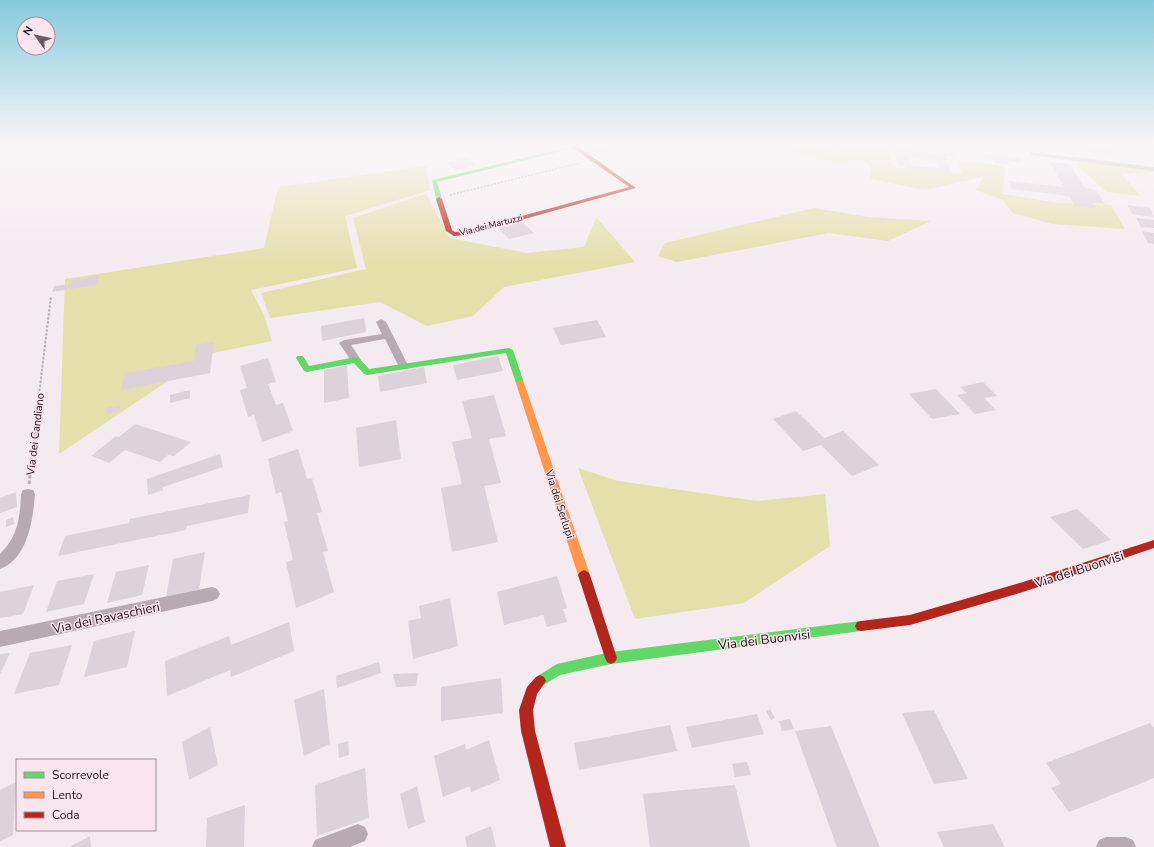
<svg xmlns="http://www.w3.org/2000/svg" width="1154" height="847" font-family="'Nunito Sans',sans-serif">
<rect width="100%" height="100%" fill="#f4eaef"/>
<!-- green -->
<path fill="#e5dfac" d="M592,146H630L600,154L593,152Z
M770,146H817L836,151L855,146L890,149L893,167L962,174L958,160L1006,166L1002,194L1059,203L1111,205L1125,229L1052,224L1013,213L1003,200L976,190L983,177L925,190L870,179L871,166L859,159L840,164Z
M1080,146H1110L1120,155L1093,153Z
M1085,157L1154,169V172L1121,174L1141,196L1107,192L1076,165Z
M426,166L430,190L345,216L357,268L251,290L264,315L272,341L208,354L59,454L65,279L264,248L278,187Z
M426,194L450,238L527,253L584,247L596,217L635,262L504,287L473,316L427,326L380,302L270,318L261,293L366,269L353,218Z
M814,208L868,217L931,221L888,241L829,233L677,262L658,256L665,243Z
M578,468L618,481L757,501L825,494L830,546L744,603L635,619Z"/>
<!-- building -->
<path fill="#ddd1da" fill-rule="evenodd" d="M895,146H913L914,152L932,154L931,151L953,153L954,157L945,156L951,174L906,169L905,166L898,165L894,151H896ZM910,157L937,160L940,168L912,166Z
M991,151L1005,152L1008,157L1019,158L1022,162L1008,161L1010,165L995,163L992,159L985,158L983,154L993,155Z
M467,158L476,165L455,170L446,162Z
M1050,162L1070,164L1085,188L1096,190L1105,204L1092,203L1096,208L1075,206L1069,196L1012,189L1008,181L1064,187Z
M1127,205L1150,208L1154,217L1132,214Z
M1136,218L1154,220V228L1141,227Z
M522,222L534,233L509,239L498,228Z
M1142,231L1154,233V244L1148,243Z
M99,276L96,285L52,292L54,286L71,284L73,280Z
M364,318L366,332L322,341L321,326Z
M597,320L606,337L561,345L553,328Z
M214,342L210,373L121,390L125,373L194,361L196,345Z
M498,356L503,371L457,380L453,365Z
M268,358L276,382L268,384L276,405L283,403L293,431L262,442L254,415L248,417L240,390L247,388L240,366Z
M347,366L349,398L324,403V370Z
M424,367L427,383L380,392L378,376Z
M983,382L997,396L984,398L996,410L975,414L957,395L967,393L960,387Z
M936,389L960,414L932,419L909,394Z
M190,390V398L170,403V395Z
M494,395L506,436L489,439L501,483L484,486L498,542L452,552L441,488L462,484L452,442L472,438L462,401Z
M120,405V411L107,414V408Z
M796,411L824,438L843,431L879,465L852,476L821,445L803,451L773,419Z
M396,420L401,459L359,467L356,428Z
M135,424L191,442L174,456L168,455L160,462L125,450L109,463L91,456L116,436L119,437Z
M298,449L307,479L312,478L322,512L317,513L328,551L323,552L334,592L296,608L286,562L293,560L284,522L288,521L281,492L276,494L268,459Z
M220,454L223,467L163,487V490L148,495L147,479Z
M16,492L17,507L0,513V498Z
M250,495L248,513L187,526L186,530L58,556L65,536L129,523L130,519Z
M1077,509L1111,540L1083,549L1050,517Z
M13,517L14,524L6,527V520Z
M205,552L199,589L166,597L173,559Z
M149,565L142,595L107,603L116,572Z
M94,574L84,604L46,612L57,581Z
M557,576L567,608L563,609L567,622L547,627L543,615L504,625L497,592Z
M34,585L23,614L0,618V592Z
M450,598L458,646L413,659L408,621L421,618L419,606Z
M289,622L294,651L231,677L230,670L167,696L165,661L229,636L231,645Z
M135,631L127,667L84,677L94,641Z
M72,645L59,685L14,694L30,653Z
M10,653L0,674V654Z
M379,662L381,673L337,688L336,676Z
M418,673L416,686L396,687L393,674Z
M501,678L503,713L441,721V687Z
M324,689L330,744L304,756L294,700Z
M770,709L775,718L771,720L766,711Z
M934,710L968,779L934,784L902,713Z
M757,714L764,734L692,748L686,727Z
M790,719L794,729L782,731L779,721Z
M1150,723L1154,728V778L1069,812L1051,788L1061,784L1046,763Z
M670,725L677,751L579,770L574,743Z
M831,726L880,847H837L795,731Z
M210,727L218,765L189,780L182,742Z
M489,740L500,780L471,792L470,786L443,797L434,756L465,744L466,750Z
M348,741L349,755L339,758L338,744Z
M747,762L751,775L735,777L732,764Z
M365,768L369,818L317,836L315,785Z
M16,782L13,835L0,841V790Z
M735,785L750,847H650L643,794Z
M417,786L425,822L408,829L400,794Z
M245,805L244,847H206L207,818Z
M993,824L1005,847H944L937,832Z
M491,826L496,847H467L465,837Z
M90,836L91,847H69Z"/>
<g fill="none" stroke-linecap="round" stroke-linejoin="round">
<!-- path-far2 -->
<path stroke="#bbaeb5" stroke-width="1.5" stroke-dasharray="2 1.5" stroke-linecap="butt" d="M450,195L580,163"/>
<!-- path-far1 -->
<path stroke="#bbaeb5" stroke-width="2" stroke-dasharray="2.5 1.5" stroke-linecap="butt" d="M38,403L51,296"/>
<!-- path -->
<path stroke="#bbaeb5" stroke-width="3" stroke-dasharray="3.5 2" stroke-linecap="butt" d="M29,484L39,402"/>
<!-- street -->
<path fill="#b9aab2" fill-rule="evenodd" d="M1032,152L1154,167V171L1030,155L1029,154Z
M381,319L386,322L409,367L408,369H400L385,339L351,345L361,360L356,363L352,362L339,343L344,340L382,334L376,322Z
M28,489L33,490L35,494C33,519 28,559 0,569V554C18,536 20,518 21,494L23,490Z
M212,587L217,589L220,594L217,599L212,601L0,647V631Z
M358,824L365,827L368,834L365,841L350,847H312L315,840Z
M1106,837H1126L1133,840L1136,847H1096L1099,840Z"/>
<!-- fast -->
<path fill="#63d668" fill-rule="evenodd" d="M574,146H582L437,182L442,199L439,201L436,199L432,180Z
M509,348L513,350L524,383L523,385L520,386L516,383L506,353L367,375L364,374L354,363L307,372L304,371L296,358L297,356H303L309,366L356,357L359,358L369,369Z
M861,621L865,622L867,626L865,630L861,631L611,664L560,675L540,687L536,685L534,681L536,677L557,664L611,652Z"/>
<!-- slow -->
<path fill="#ff974d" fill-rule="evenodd" d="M520,380L524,383L590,575L588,578L584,580L580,578L578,575L516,383Z"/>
<!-- jam -->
<path fill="#b3261e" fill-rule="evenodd" d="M573,146H577L636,188L466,235L454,236L446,231L436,199L439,197L442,199L452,230L455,232L466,231L629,187L573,148Z
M1154,540V548L1023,592L910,625L861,631L857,630L855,626L857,622L861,621L910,615L1023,582Z
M584,570L588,572L590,575L617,658L615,662L611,664L607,662L605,658L578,575L580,572Z
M540,675L544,677L546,681L537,694L533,710L535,731L566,847H550L521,731L519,710L527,687L536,677Z"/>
</g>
<!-- sky -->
<linearGradient id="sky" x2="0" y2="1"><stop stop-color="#84cadc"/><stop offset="0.55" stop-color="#faf6f8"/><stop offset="1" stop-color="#faf6f8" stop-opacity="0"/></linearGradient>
<rect width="1154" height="264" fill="url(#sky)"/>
<g text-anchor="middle" stroke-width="3" stroke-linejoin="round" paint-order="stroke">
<!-- far-street labels -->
<g font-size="9" fill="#1f0e17" stroke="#f9e5ee">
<text transform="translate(491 225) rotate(-14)" y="3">Via dei Martuzzi</text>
</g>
<!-- street labels -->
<g font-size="11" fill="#1f0e17" stroke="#f9e5ee">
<text transform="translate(35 434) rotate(-83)" y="4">Via dei Candiano</text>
<text transform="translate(560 504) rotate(72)" y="4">Via dei Serlupi</text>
</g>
<!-- near-street labels -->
<g font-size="13" fill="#1f0e17" stroke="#f9e5ee">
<text transform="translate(1079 569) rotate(-18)" y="5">Via dei Buonvisi</text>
<text transform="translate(106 617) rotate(-12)" y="5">Via dei Ravaschieri</text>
<text transform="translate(764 639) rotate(-7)" y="5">Via dei Buonvisi</text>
</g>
</g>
<!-- legend -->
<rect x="16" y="759" width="140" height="72" fill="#f9e5ee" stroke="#a28f98"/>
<rect x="24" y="772" width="20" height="6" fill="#63d668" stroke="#a28f98"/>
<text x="52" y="779" font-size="12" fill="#1f0e17">Scorrevole</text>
<rect x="24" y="792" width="20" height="6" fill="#ff974d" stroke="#a28f98"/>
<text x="52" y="799" font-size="12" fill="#1f0e17">Lento</text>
<rect x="24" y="812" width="20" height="6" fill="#b3261e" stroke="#a28f98"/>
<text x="52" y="819" font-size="12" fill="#1f0e17">Coda</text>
<!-- north arrow -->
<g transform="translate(36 36) rotate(303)"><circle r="19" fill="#f9e5ee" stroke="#a28f98"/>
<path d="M0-3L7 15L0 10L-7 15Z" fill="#6a5b63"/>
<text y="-6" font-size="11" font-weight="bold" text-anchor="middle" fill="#1f0e17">N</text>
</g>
</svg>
